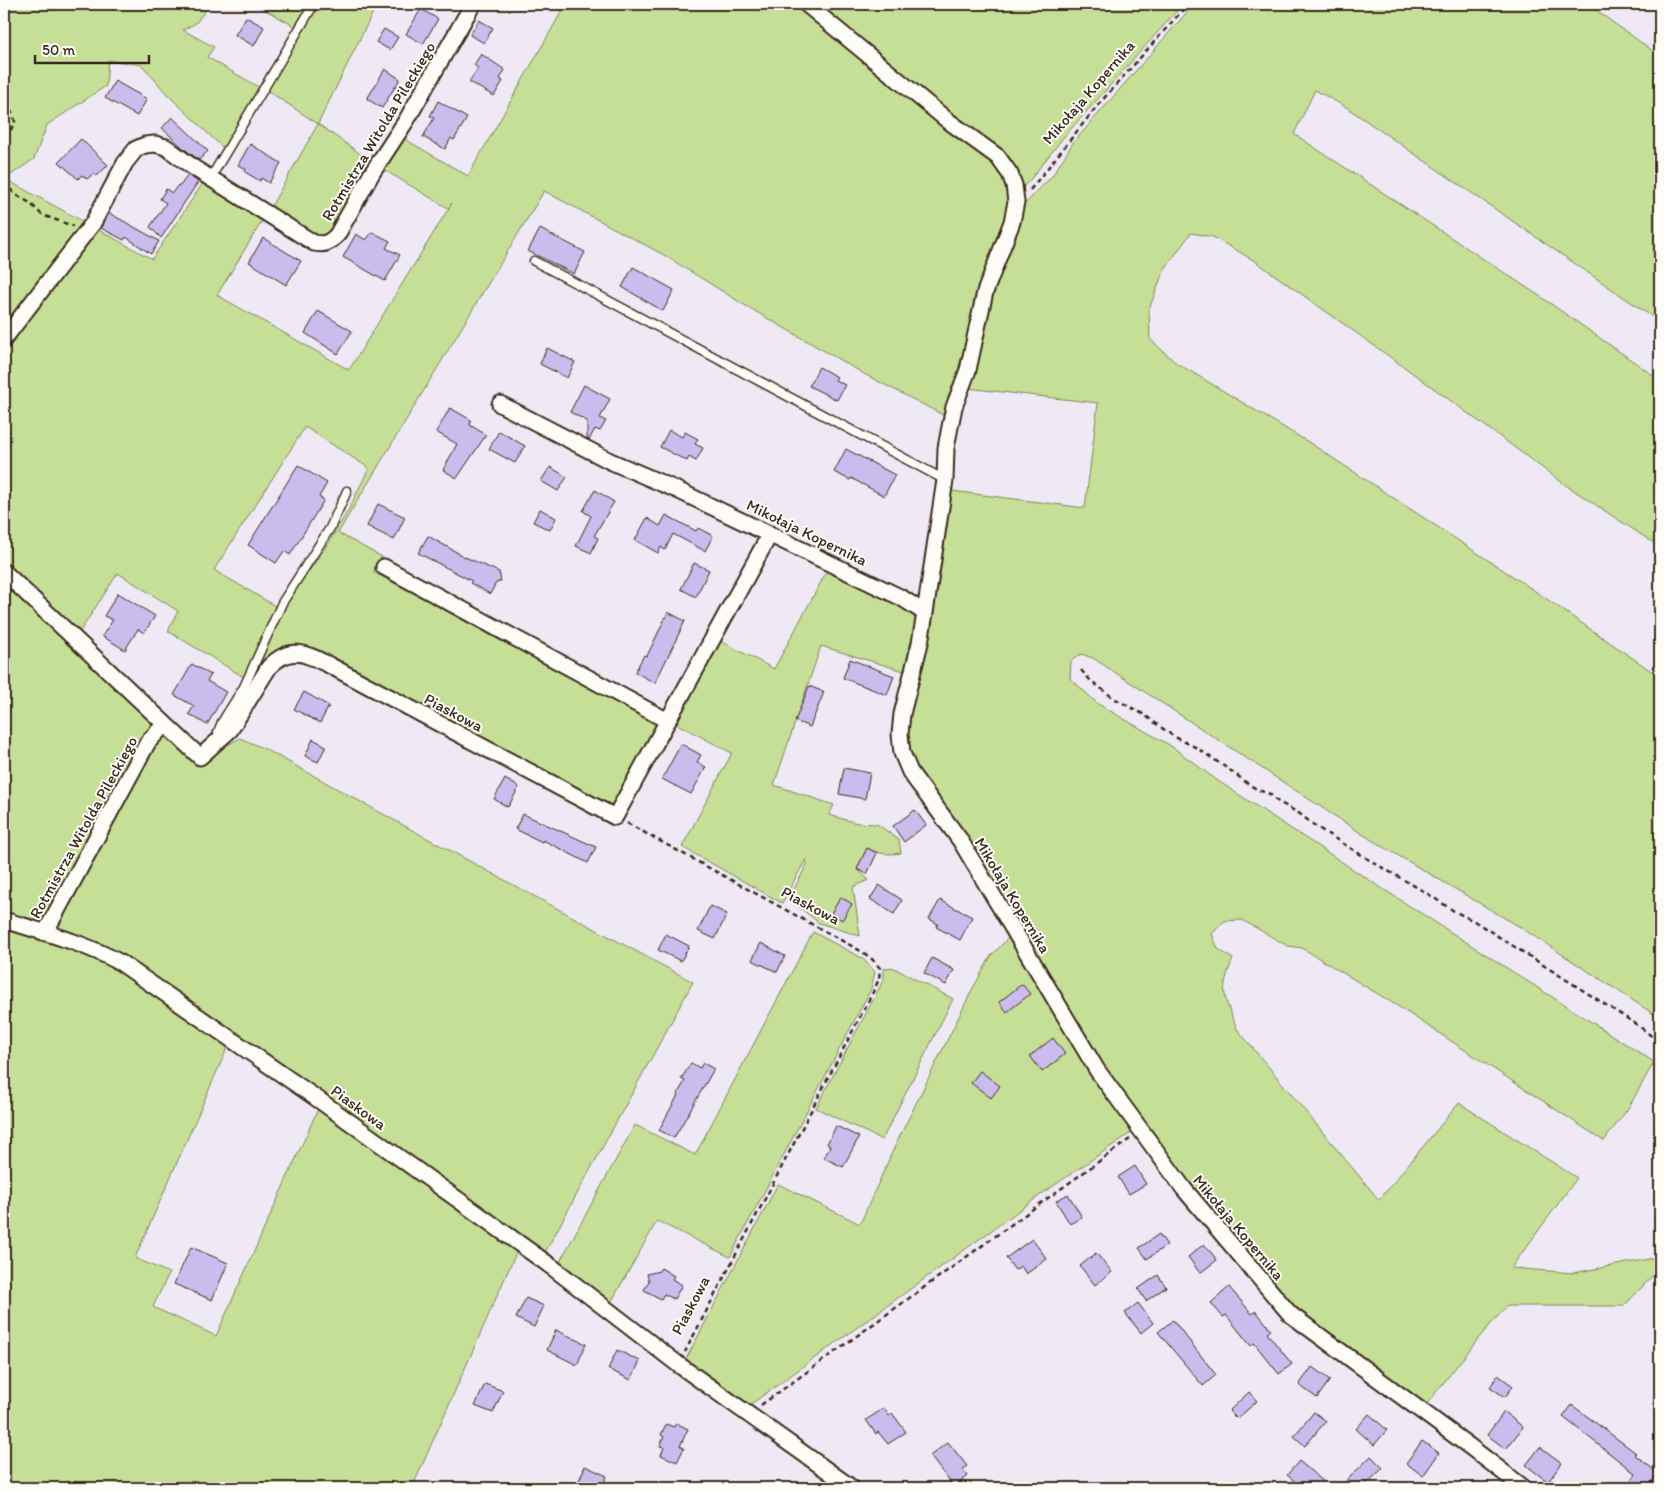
<svg xmlns="http://www.w3.org/2000/svg" width="1664" height="1492" font-family="Itim,sans-serif">
<rect width="100%" height="100%" fill="#eee9f4"/>
<filter id="ink" filterUnits="userSpaceOnUse"><feTurbulence type="fractalNoise" baseFrequency=".02" numOctaves="2"/><feDisplacementMap in="SourceGraphic" scale="10" xChannelSelector="R" yChannelSelector="G"/><feConvolveMatrix kernelMatrix="1 2 1 2 8 2 1 2 1" color-interpolation-filters="sRGB"/></filter>
<g filter="url(#ink)">
<!-- green -->
<path fill="#c6df96" stroke="#80845a" fill-rule="evenodd" d="M4,4H210L196,23L183,30L214,47L207,57L260,88L296,27L255,4H377L318,124L372,162L331,233L318,238L269,210L318,124L268,91L261,88L224,149L167,94L142,65L108,60L106,86L47,125L34,159L5,179L152,259L205,180L264,218L217,295L349,370L452,203L448,208L381,168L403,138L468,176L566,4H1183L1062,139L1030,180L1008,202V219L960,362L945,416L866,375L746,306L664,255L544,191L338,533L382,557L373,572L659,721L613,810L303,647L272,654L232,722L200,753L247,679L168,631L178,611L118,573L73,642L201,760L240,738L265,749L412,830L693,982L537,1267L516,1253L412,1488H4ZM305,427L369,468L349,509L330,541L282,610L214,570ZM115,953L141,967L323,1098L216,1336L153,1307L169,1273L135,1258L229,1044Z
M1194,4H1587L1660,56V322L1346,107L1315,90L1294,134L1541,297L1660,380V547L1567,486L1421,379L1255,261L1213,237L1191,233L1164,270L1149,309L1150,339L1175,362L1313,445L1532,589L1660,677V1018L1520,927L1370,839L1093,658L1081,654L1071,661L1070,678L1098,704L1171,746L1218,781L1383,889L1654,1062L1629,1107L1604,1141L1396,1005L1302,948L1288,946L1242,920L1224,921L1212,934L1218,949L1233,959C1219,992 1224,997 1237,1029L1379,1200L1459,1103L1577,1178L1511,1268L1573,1273L1660,1257V1268L1624,1306H1507L1482,1334L1426,1405L1335,1340L1301,1312L1272,1285L1166,1153L1101,1062L932,791C923,776 911,761 908,744C904,719 921,679 926,654C937,600 944,545 952,491L1085,508L1098,403L967,388L992,294L998,276L1018,227L1024,205L1052,176L1073,143Z
M829,567L908,609L917,621L904,671L821,646L774,785L834,805L829,815L857,823L877,824L899,840L901,853C887,855 879,854 867,848L857,869L869,880L853,887L860,936L819,923L789,899L807,864L806,859L782,903L682,847L732,753L673,722L717,639L774,669Z
M813,932L862,958L875,972L871,989L730,1257L657,1221L610,1304L558,1265L635,1125L695,1155Z
M1011,935L1135,1130L1046,1191L747,1407L684,1363L778,1184L860,1224L895,1146L973,988L991,956Z
M892,967L953,999L882,1140L816,1108L884,979V969Z"/>
<!-- building -->
<path fill="#cabced" stroke="#3b2a1e" d="M421,9L438,19L423,44L406,34Z
M246,17L264,27L254,46L235,35Z
M479,20L493,28L484,43L470,35Z
M384,29L398,37L390,50L376,42Z
M481,54L505,70L500,79L503,81L494,96L469,82L478,68L474,65Z
M385,69L400,79L382,108L367,99Z
M115,81L147,99L137,116L105,98Z
M438,101L467,118L454,140L451,138L445,149L423,137L434,118L430,116Z
M172,117L208,151L199,160L183,148L162,128Z
M81,139L108,165L97,176L94,173L87,179L82,175L78,179L59,162Z
M250,144L281,163L269,183L261,178L260,181L245,172L246,169L238,165Z
M188,175L198,182L161,238L150,227L166,203L160,199L166,189L172,193L178,185L180,186Z
M109,213L159,241L151,254L126,237L124,240L101,228Z
M540,229L585,252L574,274L528,251Z
M372,232L390,241L386,248L400,255L385,281L343,257L356,234L366,240Z
M263,238L301,261L286,285L249,262Z
M633,267L674,290L663,311L622,287Z
M318,311L352,331L338,354L305,333Z
M547,348L575,362L567,378L540,364Z
M819,367L837,377L835,380L845,385L837,400L809,386Z
M584,385L610,399L600,418L606,421L600,431L595,429L589,440L587,438V421L570,412Z
M450,408L471,420L470,425L486,435L457,478L443,470L457,444L436,432Z
M669,430L682,437L685,432L698,439L695,444L703,448L696,461L689,457L687,461L660,447Z
M499,431L525,446L515,463L489,449Z
M846,449L895,475L884,496L851,478L850,480L834,472Z
M298,465L327,483L319,497L324,500L290,555L284,551L276,563L248,545Z
M550,467L567,477L558,491L541,481Z
M595,490L614,502L594,536L598,538L591,553L576,546L591,516L583,511Z
M378,504L405,517L394,540L367,526Z
M540,509L556,518L550,530L533,522Z
M666,515L696,531L698,528L713,536L705,551L673,534L665,550L661,547L658,553L635,540L647,518L660,526Z
M428,536L465,557L499,572L501,581L496,583L490,594L470,583L472,581L418,553Z
M694,563L709,570L696,597L681,589Z
M118,593L155,616L144,633L138,629L125,650L102,636L113,620L104,616Z
M668,612L685,621L655,683L635,672L644,655L647,656Z
M850,659L894,676L887,695L843,678Z
M192,664L211,675L207,681L226,692L207,725L189,714L194,706L174,695Z
M809,686L824,692L810,727L795,721Z
M304,692L329,706L320,723L294,709Z
M313,739L326,746L318,762L305,756Z
M681,744L701,755L697,762L706,767L691,794L662,779Z
M844,768L870,773L865,799L839,794Z
M505,779L519,787L508,807L494,799Z
M915,810L926,825L904,842L893,826Z
M523,814L596,847L588,863L543,840L542,842L515,829Z
M867,848L877,853L867,874L857,869Z
M879,885L902,900L894,914L870,899Z
M841,897L852,904L842,920L831,913Z
M940,900L972,917L960,940L936,927L938,924L929,919Z
M710,906L727,914L715,939L698,931Z
M666,934L689,946L681,961L658,950Z
M761,943L785,956L777,972L752,960Z
M932,958L954,970L946,985L924,973Z
M1022,984L1030,994L1007,1012L999,1002Z
M1053,1038L1065,1054L1042,1072L1030,1056Z
M691,1063L700,1068L703,1063L714,1069L674,1138L659,1130L678,1095H677L685,1081L681,1079Z
M980,1071L1000,1086L991,1098L971,1083Z
M836,1126L859,1137L843,1167L824,1158L830,1146L827,1144Z
M1135,1166L1146,1184L1129,1194L1118,1177Z
M1068,1194L1082,1217L1070,1224L1056,1201Z
M1159,1234L1167,1245L1147,1259L1139,1248Z
M1032,1239L1047,1259L1026,1274L1021,1266L1015,1270L1006,1258Z
M1204,1244L1217,1260L1200,1273L1188,1257Z
M191,1247L228,1263L212,1300L174,1284Z
M1096,1253L1112,1272L1095,1285L1080,1266Z
M661,1268L674,1276L672,1279L682,1285L674,1299L664,1294L661,1299L644,1290L649,1281L647,1274L659,1271Z
M1158,1275L1166,1287L1146,1301L1138,1289Z
M1229,1287L1252,1314L1256,1311L1271,1330L1267,1333L1292,1364L1279,1374L1254,1343L1251,1346L1226,1315L1223,1317L1211,1303Z
M526,1298L544,1306L534,1327L516,1318Z
M1138,1303L1153,1323L1141,1333L1125,1313Z
M1173,1320L1216,1375L1203,1386L1158,1332Z
M556,1330L586,1344L577,1365L547,1350Z
M617,1350L640,1361L631,1380L608,1369Z
M1312,1367L1330,1380L1317,1398L1299,1385Z
M1498,1375L1513,1386L1505,1397L1490,1387Z
M485,1384L503,1391L493,1413L475,1406Z
M1249,1392L1257,1401L1237,1419L1229,1411Z
M1572,1405L1636,1453L1634,1454L1658,1473L1647,1488H1625L1636,1474L1563,1417Z
M884,1408L889,1416L892,1413L906,1432L888,1444L878,1432L876,1434L866,1420Z
M1314,1412L1326,1421L1305,1446L1294,1436Z
M1504,1412L1523,1427L1506,1449L1487,1435Z
M1369,1414L1387,1430L1374,1445L1356,1429Z
M676,1423L688,1429L680,1446L684,1448L677,1462L661,1455L664,1447L660,1446L664,1437L661,1435L666,1424L674,1427Z
M1422,1441L1439,1453L1423,1476L1406,1463Z
M948,1442L967,1466L963,1469L968,1476L954,1487L930,1456Z
M1540,1447L1562,1463L1548,1482L1526,1465Z
M1371,1456L1383,1468L1362,1488H1339Z
M1299,1461L1331,1488H1303L1287,1475Z
M585,1466L607,1476L602,1488H576Z"/>
<g fill="none" stroke-linecap="round" stroke-linejoin="round">
<defs>
<path id="lane" d="M210,179L314,4
M534,261L945,480
M218,738V732L222,722L244,687L282,603L330,528L347,491"/>
<path id="street" d="M806,4L947,120L998,157L1010,174L1014,185L1016,202L1012,222L985,292L968,370L954,407L950,427L946,448L945,480L925,613
M4,339L93,223L125,163L136,149L145,145L155,144L166,147L194,168L314,243C325,245 329,243 337,235L372,173L406,121L473,4
M500,404L610,461L675,489L902,598L925,613L920,643L902,714L900,734L902,753L910,772L960,840L1097,1070L1184,1189L1290,1314L1469,1446L1524,1488
M384,567L668,721
M4,572L200,757L230,730L269,667C290,645 305,653 329,665L615,817L770,534
M4,920C43,932 85,943 121,963L319,1100L552,1267L679,1365L852,1488
M45,933L148,742L165,724"/>
</defs>
<!-- lane casing -->
<use href="#lane" stroke="#3b2a1e" stroke-width="11"/>
<!-- street casing -->
<use href="#street" stroke="#3b2a1e" stroke-width="19"/>
<!-- path -->
<path stroke="#3b2a1e" stroke-width="2.5" stroke-dasharray="5 4" stroke-linecap="butt" d="M4,103L13,114L15,121L7,138V157L4,162
M4,183L15,194L30,203L42,215L73,226
M1030,190L1098,105L1188,4
M1081,670L1090,680L1112,697L1143,714L1173,736L1197,748L1234,773L1247,783L1258,790L1270,794L1277,801L1300,814L1315,826L1376,864L1425,892L1454,911L1474,921L1639,1026L1659,1042L1660,1041
M627,823L859,950L871,958L880,968L879,979L873,992L685,1352
M761,1405L1130,1139"/>
<!-- lane -->
<use href="#lane" stroke="#fdfcf7" stroke-width="8"/>
<!-- street -->
<use href="#street" stroke="#fdfcf7" stroke-width="15"/>
</g>
</g>
<g text-anchor="middle" stroke-width="4" stroke-linejoin="round" paint-order="stroke">
<!-- street labels -->
<g font-size="16" fill="#3b2a1e" stroke="#fdfcf7">
<text transform="translate(1088 92) rotate(-49)" y="6">Mikołaja Kopernika</text>
<text transform="translate(378 131) rotate(-59)" y="6">Rotmistrza Witolda Pileckiego</text>
<text transform="translate(807 532) rotate(26)" y="6">Mikołaja Kopernika</text>
<text transform="translate(454 712) rotate(28)" y="6">Piaskowa</text>
<text transform="translate(83 827) rotate(-61)" y="6">Rotmistrza Witolda Pileckiego</text>
<text transform="translate(1013 895) rotate(59)" y="6">Mikołaja Kopernika</text>
<text transform="translate(811 905) rotate(28)" y="6">Piaskowa</text>
<text transform="translate(359 1107) rotate(36)" y="6">Piaskowa</text>
<text transform="translate(1239 1227) rotate(50)" y="6">Mikołaja Kopernika</text>
<text transform="translate(690 1305) rotate(-62)" y="6">Piaskowa</text>
</g>
</g>
<!-- margin -->
<rect width="1664" height="1492" fill="none" stroke="#fdfcf7" stroke-width="20"/>
<rect x="10" y="10" width="1644" height="1472" fill="none" stroke="#3b2a1e" stroke-width="2" filter="url(#ink)"/>
<!-- scale -->
<path d="M35 55v8h114v-8" fill="none" stroke="#3b2a1e" stroke-width="2.5"/>
<text x="42" y="55" font-size="15" fill="#3b2a1e" stroke="#fdfcf7" stroke-width="4" paint-order="stroke">50 m</text>
</svg>
